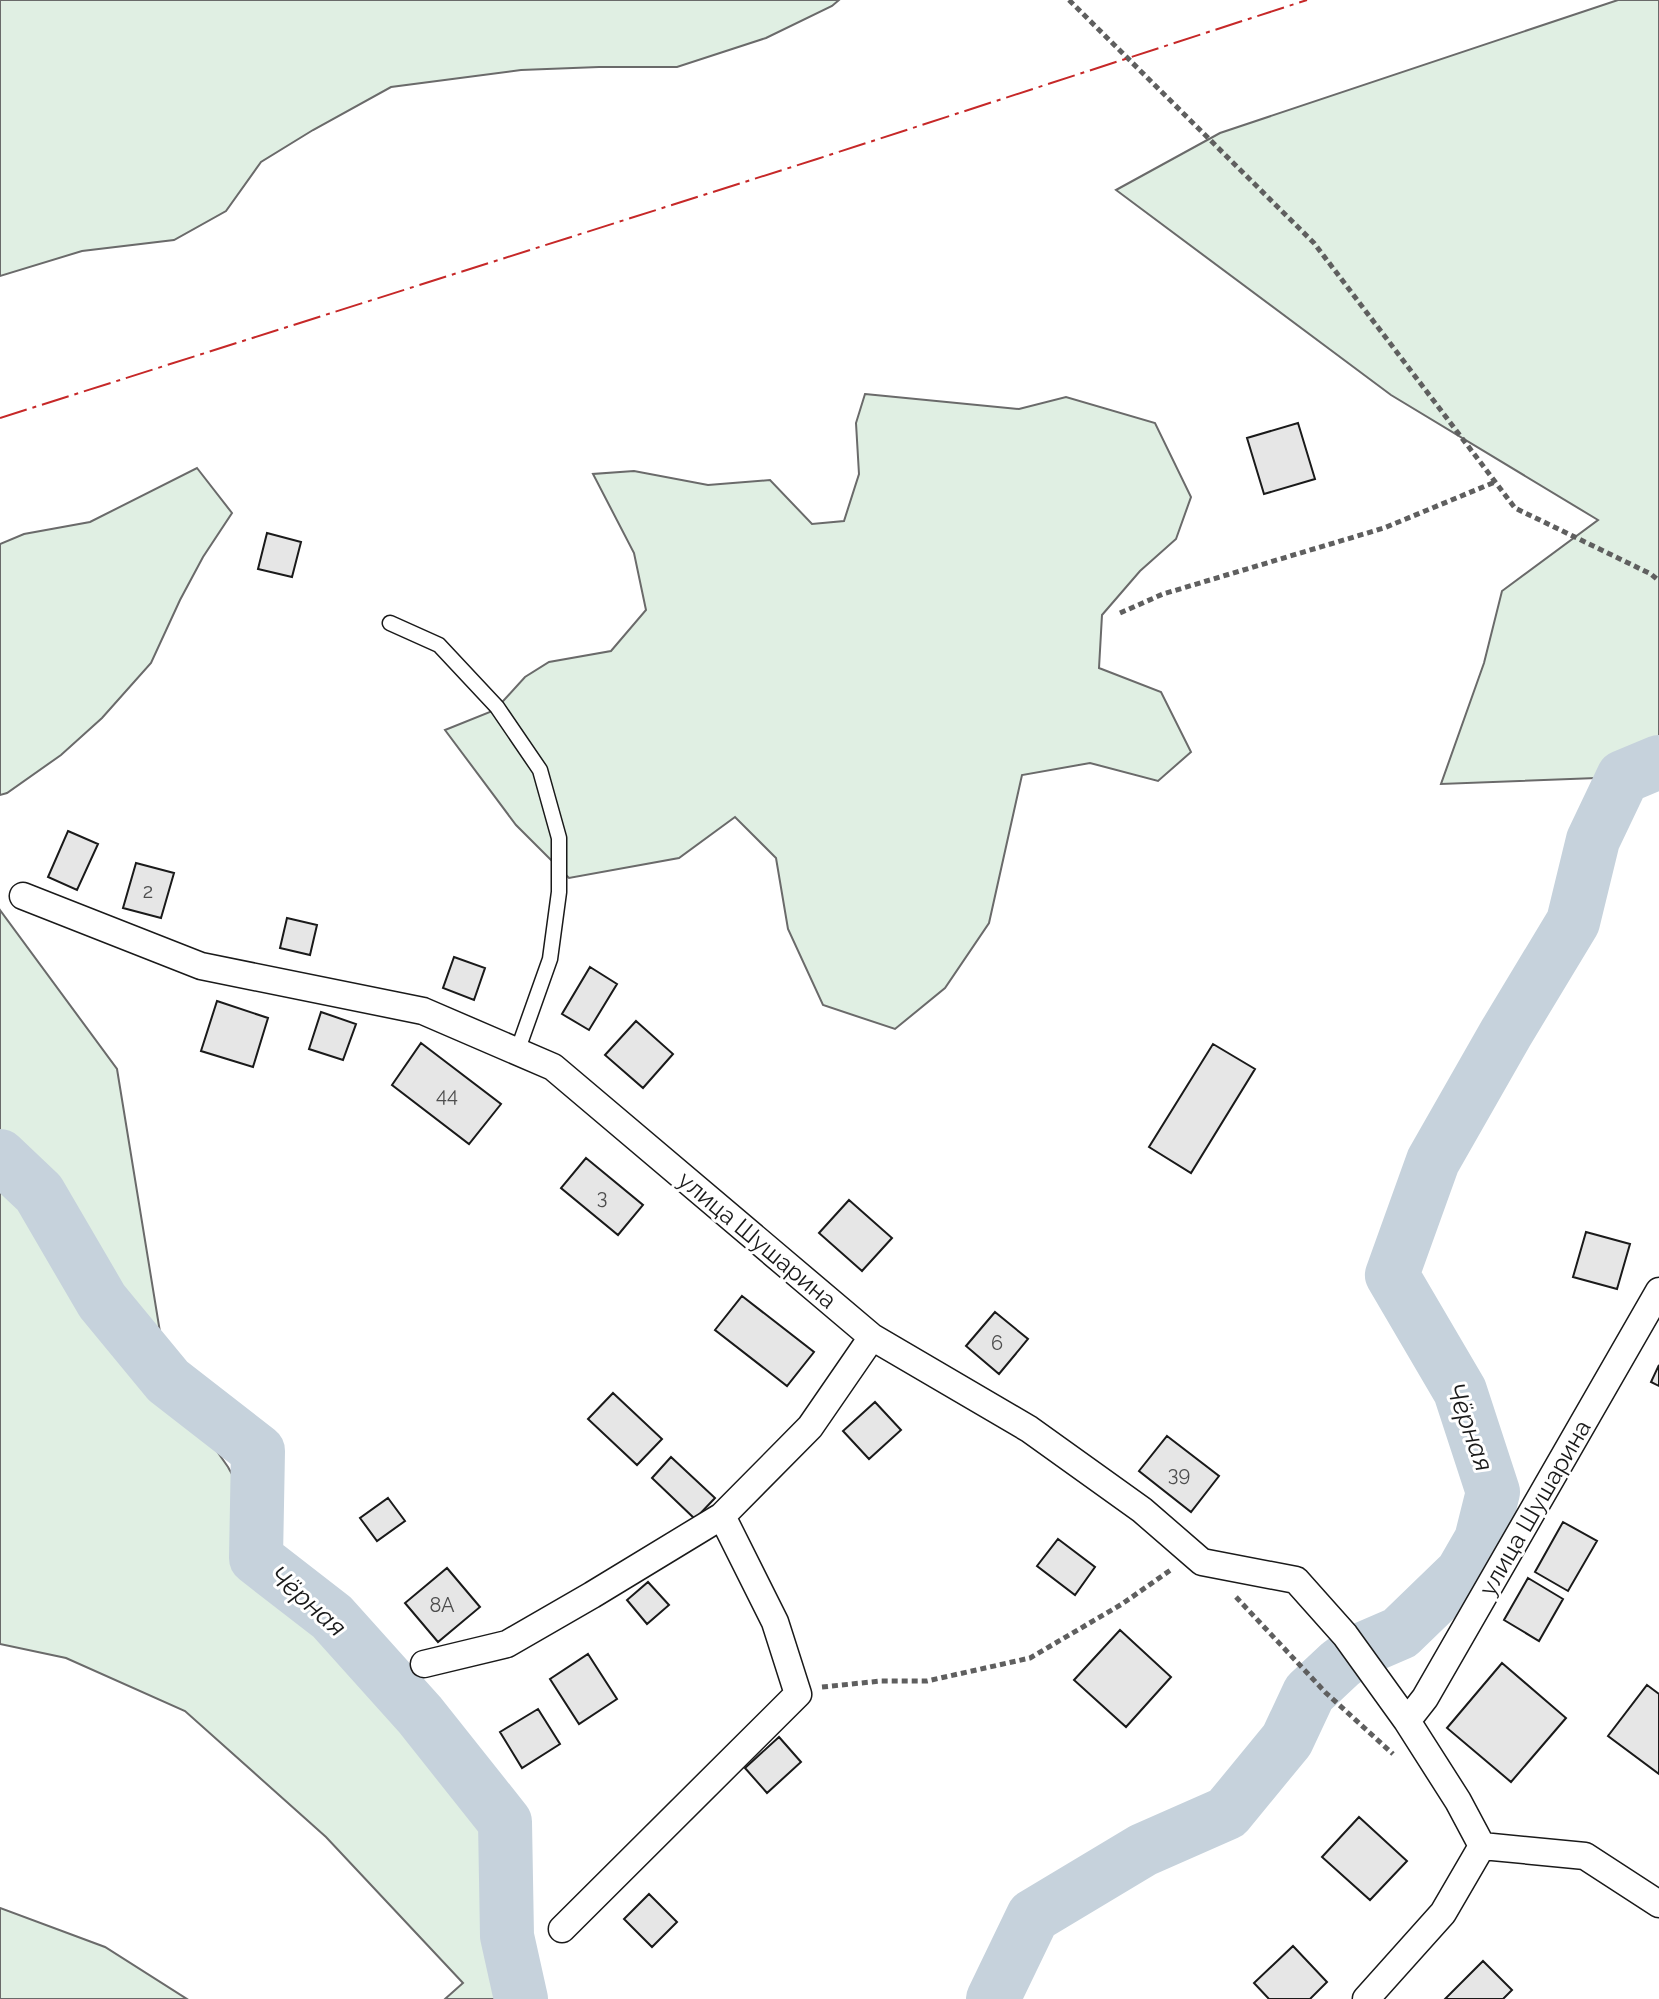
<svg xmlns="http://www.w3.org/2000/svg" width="1659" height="1999" font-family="Raleway,sans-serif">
<rect width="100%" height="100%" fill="#fff"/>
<!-- green -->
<path fill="#e0efe3" stroke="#6a6a6a" stroke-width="2" d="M0,0H839L832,6L766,38L677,67H599L521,70L391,87L313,130L261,162L226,211L174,240L82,251L0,276Z
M1618,0H1659V762L1623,777L1441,784L1484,663L1502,591L1598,520L1391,395L1116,190L1220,133Z
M865,394L1019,409L1066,397L1155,423L1191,497L1176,539L1140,571L1102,615L1099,668L1161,692L1191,752L1158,781L1090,763L1022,775L989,923L945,988L895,1029L823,1005L788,929L776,858L735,817L679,858L569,878L516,825L445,730L495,710L525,677L549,662L611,651L646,610L634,553L593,474L634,471L708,485L770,480L812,524L844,521L859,474L856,423Z
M197,468L232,513L203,557L180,600L151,663L102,718L61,755L7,793L0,795V544L24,534L90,522Z
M0,910L117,1069L168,1381L228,1467L324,1642L420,1715L505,1822L507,1936L521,1999H445L463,1983L326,1837L185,1711L66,1658L0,1644Z
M0,1908L105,1947L187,1999H0Z"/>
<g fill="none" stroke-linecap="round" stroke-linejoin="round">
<!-- river -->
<path stroke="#c6d2dc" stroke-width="54" d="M0,1156L39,1193L102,1301L168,1381L258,1451L256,1558L332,1617L420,1715L505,1822L507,1936L521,1999
M993,1999L1033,1916L1143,1850L1227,1813L1287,1740L1309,1693L1340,1664L1356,1652L1400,1633L1462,1573L1481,1540L1493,1492L1460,1391L1392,1275L1433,1161L1506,1033L1573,922L1593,840L1623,777L1659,762"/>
</g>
<!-- building -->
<path fill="#e6e6e6" stroke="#1a1a1a" stroke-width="2" d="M1298,423L1315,479L1264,494L1247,438Z
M267,533L301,542L292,577L258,569Z
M68,831L98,844L77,890L48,877Z
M136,863L174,873L161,918L123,908Z
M287,918L317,925L310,955L280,948Z
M454,957L485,968L474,1000L443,988Z
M590,967L617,984L589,1030L562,1014Z
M217,1001L268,1018L253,1067L201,1051Z
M321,1012L356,1024L343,1060L309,1049Z
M636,1021L673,1054L643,1088L605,1055Z
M421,1043L501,1104L469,1144L392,1085Z
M1213,1044L1255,1069L1191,1173L1149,1147Z
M586,1158L643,1205L618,1235L561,1188Z
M849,1200L892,1238L862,1271L819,1233Z
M1586,1232L1630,1244L1617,1289L1573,1277Z
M742,1296L814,1352L787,1386L715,1330Z
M995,1312L1028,1339L999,1374L966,1346Z
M1659,1365V1386L1651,1382Z
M613,1393L662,1439L637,1465L588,1419Z
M875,1402L901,1430L869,1459L843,1431Z
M1167,1436L1219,1476L1191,1512L1139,1471Z
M671,1457L715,1498L695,1519L652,1478Z
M388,1498L405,1521L377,1541L360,1518Z
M1563,1522L1597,1541L1568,1591L1535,1572Z
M1058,1539L1095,1567L1075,1595L1037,1566Z
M447,1568L480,1607L438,1642L405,1603Z
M1528,1578L1563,1599L1539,1641L1504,1620Z
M648,1582L669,1605L647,1624L627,1600Z
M1120,1630L1171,1677L1126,1727L1074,1680Z
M588,1654L617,1699L579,1724L550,1679Z
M1502,1663L1566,1718L1511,1782L1447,1728Z
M1647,1685L1659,1694V1774L1608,1736Z
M538,1709L560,1744L522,1768L500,1732Z
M779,1737L801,1762L767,1793L745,1768Z
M1359,1817L1407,1861L1370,1900L1322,1857Z
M649,1894L677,1922L652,1947L624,1919Z
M1293,1946L1327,1982L1310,1999H1269L1254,1983Z
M1483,1961L1512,1990L1503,1999H1445Z"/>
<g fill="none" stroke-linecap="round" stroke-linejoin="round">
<defs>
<path id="service" d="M390,623L439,645L497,707L540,770L559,838V892L550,959L517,1052"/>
<path id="minor" d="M23,896L201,966L423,1011L553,1067L872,1337L1029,1429L1142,1510L1202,1562L1296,1580L1345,1635L1407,1721L1458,1801L1482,1846L1585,1856L1659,1904
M424,1664L507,1644L592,1595L722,1516
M1407,1721L1425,1698L1659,1291
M562,1929L798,1694L775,1622L722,1516L810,1427L872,1337
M1366,1999L1443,1913L1482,1846"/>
</defs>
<!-- service casing -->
<use href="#service" stroke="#1a1a1a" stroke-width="17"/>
<!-- minor casing -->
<use href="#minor" stroke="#1a1a1a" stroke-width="29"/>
<!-- path -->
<path stroke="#5f5f5f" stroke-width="5" stroke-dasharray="6 4" stroke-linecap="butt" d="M1069,0L1314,243L1515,508L1651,574L1659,581
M1120,613L1163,594L1384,528L1495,482
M1236,1597L1326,1693L1393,1754
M822,1687L881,1681H927L1030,1658L1122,1604L1172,1569"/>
<!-- service -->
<use href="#service" stroke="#fff" stroke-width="14"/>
<!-- minor -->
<use href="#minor" stroke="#fff" stroke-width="26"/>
<!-- power -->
<path stroke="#c62828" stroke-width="2" stroke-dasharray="28 6 4 6" stroke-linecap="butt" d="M0,418L817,159L1307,0"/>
</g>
<g text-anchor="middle" stroke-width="6" stroke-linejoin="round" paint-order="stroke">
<!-- number labels -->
<g font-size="20" fill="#4d4d4d">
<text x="148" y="898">2</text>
<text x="447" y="1102">44</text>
<text x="602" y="1204">3</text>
<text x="997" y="1350">6</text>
<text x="1179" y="1481">39</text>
<text x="442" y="1612">8А</text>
</g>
<!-- street labels -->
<g font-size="24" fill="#1a1a1a" stroke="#fff">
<text transform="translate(757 1240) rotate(40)" y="8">улица Шушарина</text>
<text transform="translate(1535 1508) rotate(-60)" y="8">улица Шушарина</text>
</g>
<!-- water labels -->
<g font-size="26" font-style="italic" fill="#1a1a1a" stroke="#fff">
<text transform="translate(1470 1427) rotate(70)" y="9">Чёрная</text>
<text transform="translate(308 1601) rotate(41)" y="9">Чёрная</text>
</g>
</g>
</svg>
